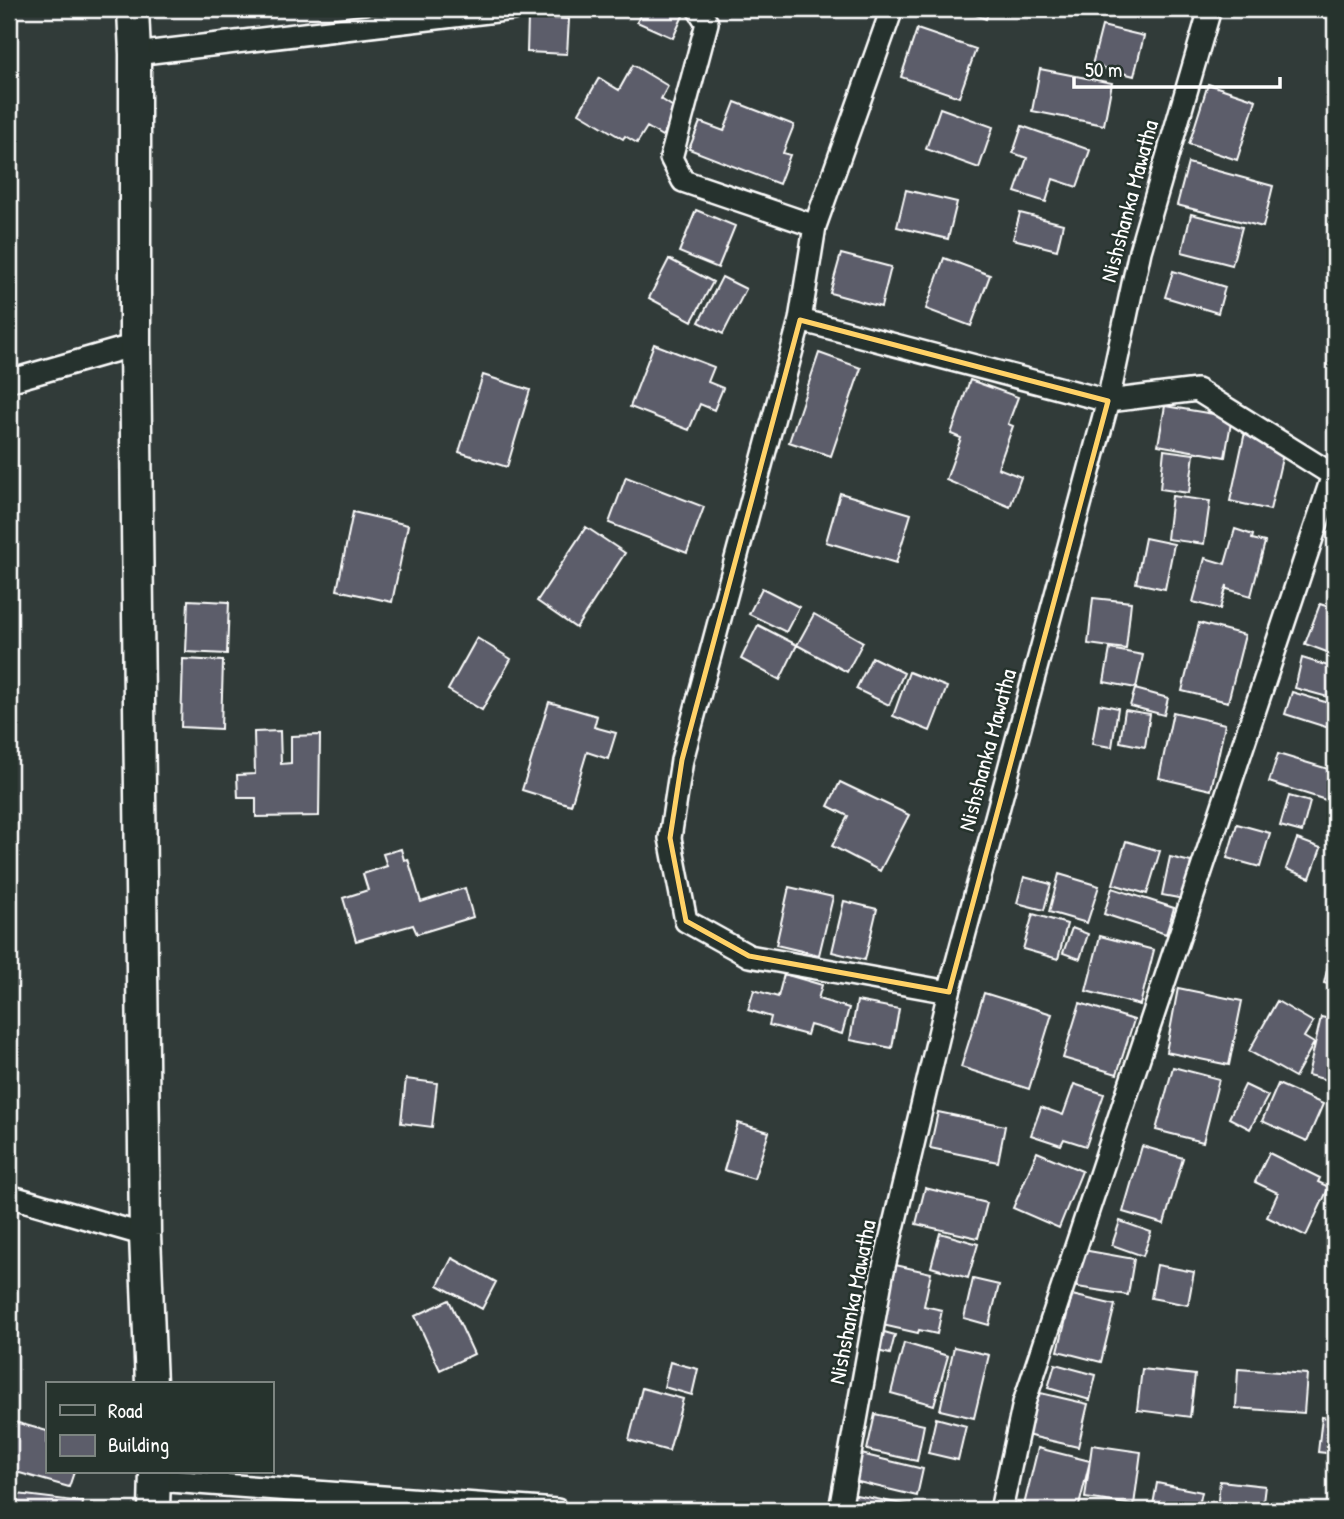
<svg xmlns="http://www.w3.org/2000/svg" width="1344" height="1519" font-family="'Patrick Hand',sans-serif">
<rect width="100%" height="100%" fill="#313b39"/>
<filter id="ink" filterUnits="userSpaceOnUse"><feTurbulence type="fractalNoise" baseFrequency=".0143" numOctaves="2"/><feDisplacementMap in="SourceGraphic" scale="14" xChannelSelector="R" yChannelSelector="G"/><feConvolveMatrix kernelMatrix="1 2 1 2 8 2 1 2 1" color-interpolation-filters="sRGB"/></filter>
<g filter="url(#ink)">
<!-- building -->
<path fill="#5c5d6a" stroke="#fff" stroke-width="2" d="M643,9H686L673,38L637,22Z
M960,9H990L986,19Z
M528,17L569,19L567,54L527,52Z
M1102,26L1144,36L1134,76L1092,65Z
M917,29L976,49L959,97L901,77Z
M633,65L668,86L661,99L678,110L662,136L647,127L637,143L625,136L623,139L579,113L599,78L619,90Z
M1040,69L1112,83L1104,125L1032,111Z
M1208,84L1256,100L1237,160L1189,144Z
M735,102L794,125L783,153L790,155L779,184L689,149L700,122L724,131Z
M940,108L993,127L979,168L926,149Z
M1022,126L1090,150L1077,187L1053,179L1046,202L1015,192L1027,158L1013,153Z
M1188,163L1273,186L1263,227L1177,205Z
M906,190L957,202L948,239L897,227Z
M696,210L735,226L718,268L679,252Z
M1020,213L1063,224L1057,250L1013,239Z
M1191,214L1242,227L1232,265L1182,252Z
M841,254L891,267L881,307L830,293Z
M944,258L990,275L971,326L926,309Z
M669,259L713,282L692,321L649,298Z
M1173,271L1225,287L1218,313L1165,297Z
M722,277L746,289L723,334L699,322Z
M654,344L714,367L708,382L723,388L714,410L700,404L689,430L630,407Z
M819,353L861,368L831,456L789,442Z
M483,375L530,390L507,467L459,452Z
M970,380L1018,397L1008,424L1013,426L998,468L1021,477L1010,507L946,480L961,438L951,434Z
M1165,406L1232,417L1225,457L1158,445Z
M1245,432L1286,441L1270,510L1230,501Z
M1164,450L1194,454L1189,493L1160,489Z
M626,477L704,507L687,553L609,523Z
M840,493L911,514L896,563L826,542Z
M1172,496L1210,501L1204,544L1167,539Z
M353,512L408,525L392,602L337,590Z
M586,527L625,553L576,628L537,601Z
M1235,529L1253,535L1252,539L1265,542L1251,596L1227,589V585L1220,609L1193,602L1205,558L1225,564Z
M1145,538L1174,544L1165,589L1136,583Z
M1333,558L1335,559V584L1328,582Z
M762,588L799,607L786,632L749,614Z
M1093,598L1131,602L1126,649L1088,644Z
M188,600L229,602L227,654L186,652Z
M1320,604L1335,609V655L1305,644Z
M814,614L863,642L847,672L797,645Z
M1199,623L1245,635L1228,702L1182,691Z
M758,625L797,645L780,680L741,659Z
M477,638L511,659L482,710L448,690Z
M1110,649L1143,655L1136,688L1104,682Z
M872,657L904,673L889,705L856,689Z
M1302,658L1335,668V699L1295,688Z
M183,659L223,661L221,729L181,727Z
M909,672L947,687L930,731L893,716Z
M1135,689L1168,698L1164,715L1130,706Z
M1292,692L1335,705L1332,729L1285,714Z
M549,702L597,716L594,727L616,733L608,759L587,752L571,805L522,790Z
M1099,704L1118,708L1112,747L1092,744Z
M1125,710L1150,714L1145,747L1120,742Z
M1173,712L1225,724L1211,790L1159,778Z
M280,731L281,764L291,763V736L320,735L319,816L256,817V798H238L237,775L255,774L254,732Z
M1278,754L1335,771V791L1332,802L1269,782Z
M840,782L909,815L880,871L832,846L848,816L828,806Z
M1289,796L1310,802L1302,832L1280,826Z
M1237,824L1270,833L1260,867L1227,858Z
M1297,839L1321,848L1310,878L1286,869Z
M1126,841L1160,851L1147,894L1113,884Z
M401,849L404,860L408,859L421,902L465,888L473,917L417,934L413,925L356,941L343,898L368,890L363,874L387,866L383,854Z
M1170,857L1191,862L1184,899L1162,895Z
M1059,874L1099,886L1087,923L1049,912Z
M1024,877L1051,884L1044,910L1017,903Z
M789,887L833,897L819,955L776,945Z
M1112,888L1174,908L1166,934L1104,914Z
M844,901L877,909L865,960L832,952Z
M1033,914L1067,924L1058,959L1023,949Z
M1072,928L1088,934L1080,959L1063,953Z
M1100,936L1154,950L1140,1005L1086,991Z
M1333,944L1335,945V986L1324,983Z
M784,974L822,985L818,999L849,1008L842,1034L810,1025L807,1035L769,1025L771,1017L748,1010L754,990L778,997Z
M1178,988L1242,1001L1229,1065L1166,1052Z
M984,993L1052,1014L1029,1089L961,1067Z
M857,1001L899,1009L892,1048L850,1040Z
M1277,1001L1313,1022L1304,1037L1314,1043L1295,1077L1249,1051Z
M1080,1003L1134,1020L1117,1074L1063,1058Z
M1321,1017L1335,1020V1082L1308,1075Z
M1173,1067L1219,1079L1203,1142L1156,1130Z
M406,1079L437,1083L432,1127L401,1123Z
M1074,1084L1104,1094L1086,1146L1064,1139L1061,1145L1031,1135L1041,1107L1063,1115Z
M1278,1084L1323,1104L1307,1141L1262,1121Z
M1245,1085L1268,1096L1250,1129L1229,1118Z
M938,1112L1005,1126L998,1162L930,1148Z
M738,1123L769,1132L754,1179L724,1170Z
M1142,1146L1183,1158L1164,1224L1123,1212Z
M1037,1152L1082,1171L1059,1228L1013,1208Z
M1269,1153L1320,1178L1318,1182L1329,1187L1306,1236L1267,1217L1278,1193L1255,1182Z
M925,1188L987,1203L978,1238L916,1224Z
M1120,1221L1151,1232L1143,1256L1112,1245Z
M940,1233L978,1244L968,1278L931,1267Z
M1083,1250L1134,1259L1128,1295L1077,1287Z
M452,1258L496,1282L482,1309L438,1285Z
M891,1264L931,1273L924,1306L942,1310L937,1334L919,1330L918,1333L878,1324Z
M1157,1265L1194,1272L1188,1305L1151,1298Z
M973,1279L999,1285L989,1325L964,1318Z
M1072,1295L1115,1305L1101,1362L1058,1351Z
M449,1300L474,1354L440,1370L415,1316Z
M877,1330L895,1335L890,1354L873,1350Z
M904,1343L948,1356L934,1405L891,1393Z
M954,1347L989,1355L974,1418L940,1410Z
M670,1362L698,1369L692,1395L664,1387Z
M1055,1364L1096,1375L1090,1400L1048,1388Z
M1142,1369L1195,1375L1190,1417L1137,1410Z
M1238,1369L1307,1374L1304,1413L1236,1408Z
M642,1388L683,1399L669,1451L629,1440Z
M1036,1392L1088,1404L1078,1447L1026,1435Z
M875,1414L924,1425L917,1461L867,1450Z
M1322,1417L1335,1419V1454L1318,1452Z
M936,1418L966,1426L958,1460L928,1453Z
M11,1421L47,1431V1472H74L69,1487L9,1470Z
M1092,1445L1141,1452L1134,1505L1085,1498Z
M1038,1448L1090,1461L1078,1510H1045L1024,1505Z
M857,1453L923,1469L917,1496L850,1480Z
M1220,1481L1265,1486L1262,1510H1217Z
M1157,1483L1202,1492L1198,1510H1152Z
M9,1493L83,1502L82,1510H9Z
M851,1494L907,1505L906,1510H848Z"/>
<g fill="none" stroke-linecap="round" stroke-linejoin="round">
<defs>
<path id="street" d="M698,9L707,23L671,158L683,181L815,226
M892,9L815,226L800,320L682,760L670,838L686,921L749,956L949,992
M135,54L513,9
M800,320L1108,401L1197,390L1333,475L1024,1403L1001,1510
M9,381L135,345
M9,1196L145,1235
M156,1480L557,1510
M840,1510L882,1275L949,992L1108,401L1140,251L1210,9"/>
<path id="secondary" d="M133,9L135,54V345L145,1235L151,1384
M154,1510L155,1472"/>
</defs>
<!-- street casing -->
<use href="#street" stroke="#fff" stroke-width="26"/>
<!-- secondary casing -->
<use href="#secondary" stroke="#fff" stroke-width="35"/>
<!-- street -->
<use href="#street" stroke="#26332d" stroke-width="21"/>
<!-- secondary -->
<use href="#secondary" stroke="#26332d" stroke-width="30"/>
</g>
</g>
<!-- marked area -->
<path fill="none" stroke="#ffd166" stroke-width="5" stroke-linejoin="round" d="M800,320L1108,401L949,992L749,956L686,921L670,838L682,760Z"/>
<g text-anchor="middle" stroke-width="5" stroke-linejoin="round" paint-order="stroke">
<!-- street labels -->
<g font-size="23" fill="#fff" stroke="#26332d">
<text transform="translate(1129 201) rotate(-75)" y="8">Nishshanka Mawatha</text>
<text transform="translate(987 750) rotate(-75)" y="8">Nishshanka Mawatha</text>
<text transform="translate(852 1302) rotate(-79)" y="8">Nishshanka Mawatha</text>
</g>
</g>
<!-- margin -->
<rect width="1344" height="1519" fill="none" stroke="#26332d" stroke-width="35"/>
<rect x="18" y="18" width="1309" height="1484" fill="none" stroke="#fff" stroke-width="2.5" filter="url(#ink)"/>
<!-- legend -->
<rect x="46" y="1382" width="228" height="91" fill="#26332d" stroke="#7d8581" stroke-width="2"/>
<rect x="60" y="1405" width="35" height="10" fill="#26332d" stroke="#7d8581" stroke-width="2"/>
<text x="108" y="1418" font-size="21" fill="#ffffff">Road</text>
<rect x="60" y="1435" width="35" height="21" fill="#5c5d6a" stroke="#7d8581" stroke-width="2"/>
<text x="108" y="1452" font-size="21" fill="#ffffff">Building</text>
<!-- scale -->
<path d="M1074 77v10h206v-10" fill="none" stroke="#ffffff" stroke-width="3.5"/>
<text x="1085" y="77" font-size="21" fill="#ffffff" stroke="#26332d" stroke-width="5" paint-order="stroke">50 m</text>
</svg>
